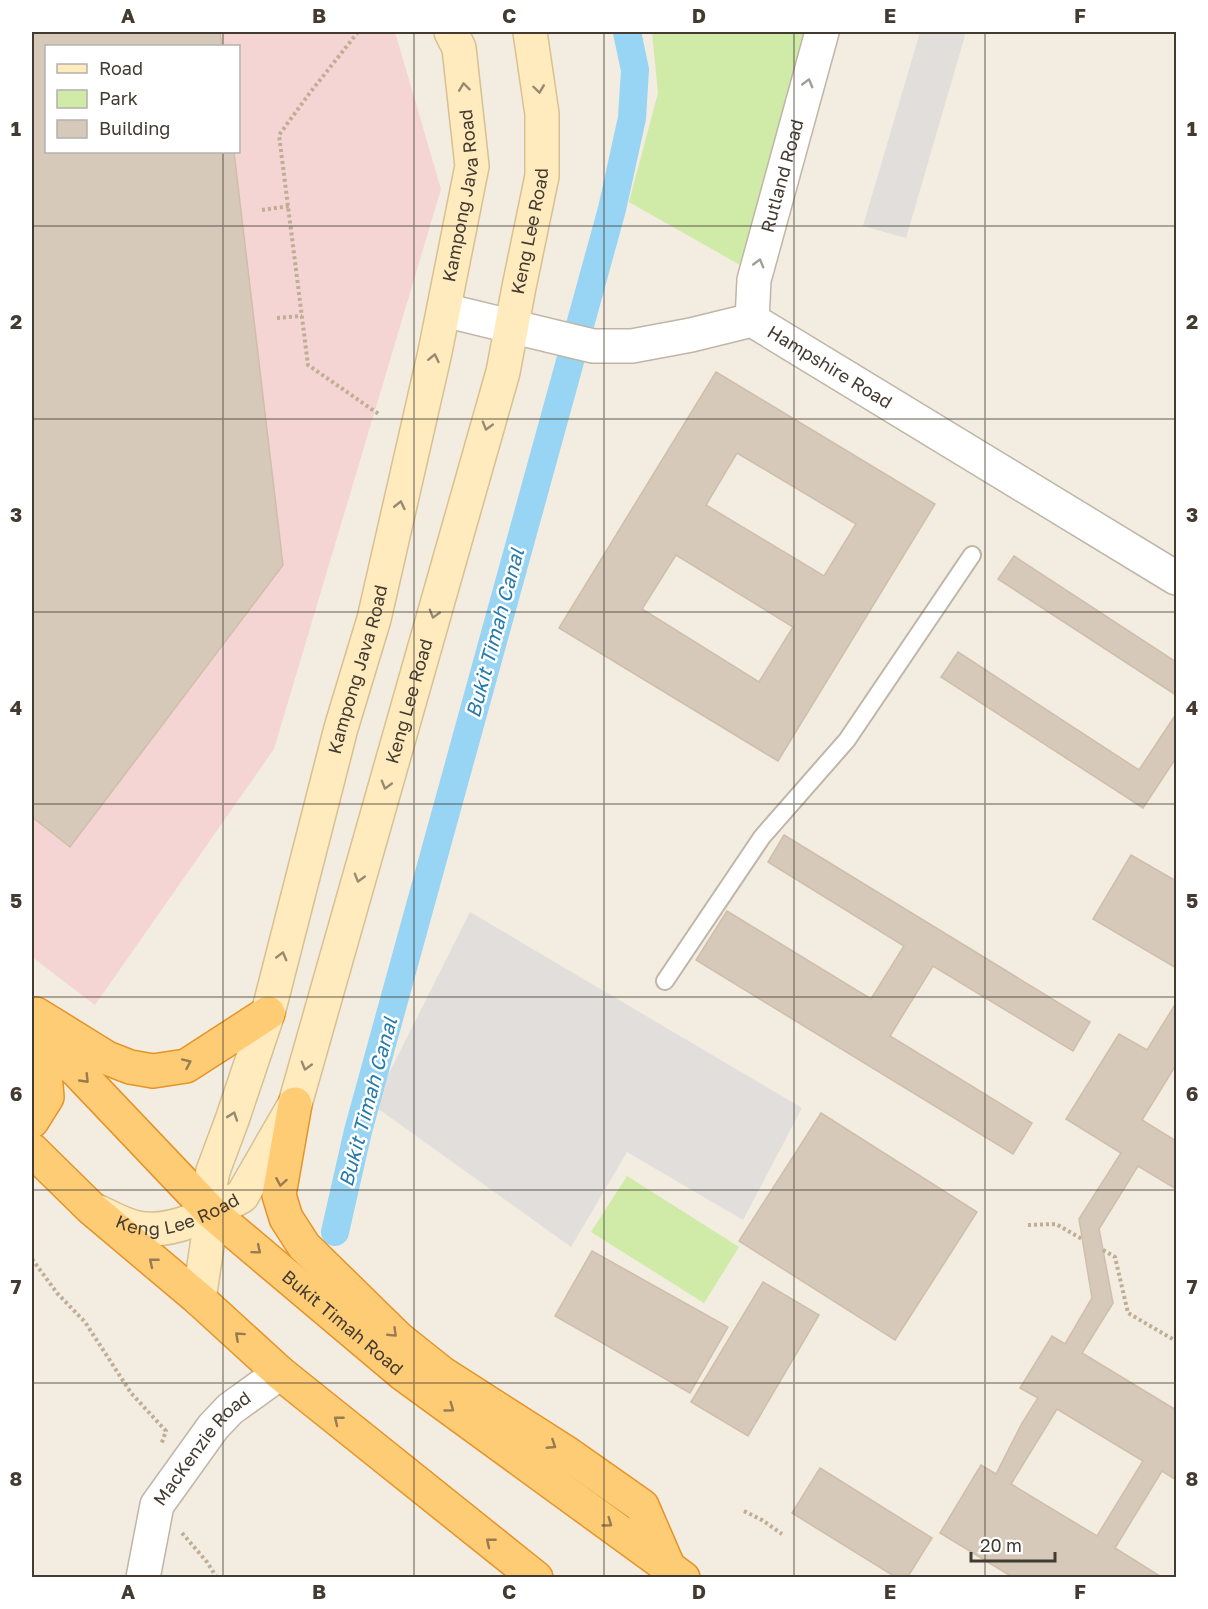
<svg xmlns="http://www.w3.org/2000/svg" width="1208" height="1609" font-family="'Golos Text',sans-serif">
<rect width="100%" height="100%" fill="#f2ece1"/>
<!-- medical -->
<path fill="#f4d5d3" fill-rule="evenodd" d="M32,32H395L441,189L274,749L95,1005L32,957ZM46,46H238V152H46Z"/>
<!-- green -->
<path fill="#d0eaa7" d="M652,32H805L740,265L629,202L658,93Z
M627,1176L739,1247L704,1303L591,1232Z"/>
<!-- parking -->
<path fill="#e2dedb" d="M920,32H966L906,238L863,226Z
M470,912L802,1108L743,1220L627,1152L571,1247L373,1105Z"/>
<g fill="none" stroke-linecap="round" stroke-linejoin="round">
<!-- canal -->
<path stroke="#98d4f4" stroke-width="28" d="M335,1232L358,1131L612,209L632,118L635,70L627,32"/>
</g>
<!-- building -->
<path fill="#d7c9b9" stroke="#cfbea9" stroke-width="1.5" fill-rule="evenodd" d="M32,32H220L222,46H46V152H234L283,565L70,847L32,817Z
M716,372L935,504L778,761L559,628ZM737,453L856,524L824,576L706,505ZM676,555L793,627L759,682L642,609Z
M1014,556L1176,662V695L998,579Z
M958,652L1139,770L1176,714V758L1143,808L941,677Z
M784,835L1090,1022L1073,1051L933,966L890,1036L1032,1123L1013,1154L696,960L727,911L871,999L904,946L768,862Z
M1131,855L1176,881V968L1093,919Z
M1176,1003V1065L1142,1120L1176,1141V1189L1138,1166L1099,1229L1113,1303L1082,1353L1176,1410V1480L1162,1471L1115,1548L1163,1578H1014L940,1533L981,1465L996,1474L1022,1423L1038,1398L1020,1388L1052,1336L1065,1344L1092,1298L1079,1219L1121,1153L1066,1119L1119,1034L1147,1050ZM1057,1409L1143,1461L1097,1536L1011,1484Z
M821,1113L977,1212L895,1340L739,1241Z
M592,1251L728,1327L690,1393L555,1316Z
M763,1282L819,1315L748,1436L691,1402Z
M820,1468L932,1538L907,1578H897L792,1513Z"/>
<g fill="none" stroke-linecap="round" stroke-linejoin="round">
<defs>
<path id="service" d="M665,981L762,837L847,740L972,555"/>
<g id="minor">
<path id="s1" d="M444,310L593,346H632L691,335L752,320L1176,578"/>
<path id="s2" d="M752,320L754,280L822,32"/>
<path id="s3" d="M143,1578L157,1505L213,1427L230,1409L280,1373"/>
</g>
<g id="secondary">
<path id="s4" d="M99,1212C111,1218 124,1225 137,1228C172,1235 214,1212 242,1196L295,1104L503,372L519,287L542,176V114L530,32"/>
<path id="s5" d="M199,1299L212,1213L209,1191L213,1171L232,1120L268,1013L341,728L374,619L435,352L472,166L459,48L451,32"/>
</g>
<g id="trunk">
<path d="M36,1014L107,1058L130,1067L153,1071L186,1066L268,1013"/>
<path id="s6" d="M32,1029L77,1071L212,1213L403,1374L683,1578"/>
<path d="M295,1104L279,1195L286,1218L304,1246L399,1339L443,1374L568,1454L642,1506L668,1566"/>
<path d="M32,1121L47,1097L42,1040"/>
<path d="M32,1150L91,1208L199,1299L280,1373L536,1578"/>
</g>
</defs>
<!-- service casing -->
<use href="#service" stroke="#c0b6a7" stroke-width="20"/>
<!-- minor casing -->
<use href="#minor" stroke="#c0b6a7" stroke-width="36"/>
<!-- secondary casing -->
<use href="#secondary" stroke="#d8c090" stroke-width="36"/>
<!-- trunk casing -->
<use href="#trunk" stroke="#e69427" stroke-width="36"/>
<!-- path -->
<path stroke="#c0ae94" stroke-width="4" stroke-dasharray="3 3" stroke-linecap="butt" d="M358,32L309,94L279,135L308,365L380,415
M262,210L289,206
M277,318L302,316
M1028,1225L1056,1224L1082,1239
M1103,1250L1115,1257L1128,1313L1176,1341
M32,1259L57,1293L85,1322L131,1393L166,1431L161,1445
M744,1511L762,1520L782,1534
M182,1533L207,1562L217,1578"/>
<!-- service -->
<use href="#service" stroke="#fff" stroke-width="16"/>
<!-- minor -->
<use href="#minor" stroke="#fff" stroke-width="33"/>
<!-- secondary -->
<use href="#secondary" stroke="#ffebbe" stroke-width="33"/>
<!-- trunk -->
<use href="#trunk" stroke="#ffcc76" stroke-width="33"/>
</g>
<!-- one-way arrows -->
<defs><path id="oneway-chevron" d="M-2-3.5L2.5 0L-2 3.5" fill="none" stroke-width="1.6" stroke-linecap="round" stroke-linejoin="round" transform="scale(1.5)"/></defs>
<g stroke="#a19d98">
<use href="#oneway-chevron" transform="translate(808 83) rotate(-75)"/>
<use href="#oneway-chevron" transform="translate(759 263) rotate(-74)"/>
</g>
<g stroke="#988a71">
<use href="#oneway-chevron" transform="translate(464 87) rotate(-97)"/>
<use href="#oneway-chevron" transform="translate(539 89) rotate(82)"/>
<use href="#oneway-chevron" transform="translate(434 358) rotate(-78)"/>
<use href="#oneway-chevron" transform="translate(487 426) rotate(106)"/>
<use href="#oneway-chevron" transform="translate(400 505) rotate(-77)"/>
<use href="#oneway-chevron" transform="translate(434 614) rotate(106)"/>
<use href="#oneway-chevron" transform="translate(386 785) rotate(106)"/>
<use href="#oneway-chevron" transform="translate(359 878) rotate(106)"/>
<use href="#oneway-chevron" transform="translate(282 956) rotate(-75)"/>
<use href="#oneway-chevron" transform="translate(306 1066) rotate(106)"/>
<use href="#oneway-chevron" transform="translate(233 1116) rotate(-71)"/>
</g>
<g stroke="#987c51">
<use href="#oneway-chevron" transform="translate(187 1063) rotate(-24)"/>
<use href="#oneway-chevron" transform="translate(85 1079) rotate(46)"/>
<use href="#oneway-chevron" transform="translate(281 1182) rotate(100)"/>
<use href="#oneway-chevron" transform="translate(257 1250) rotate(40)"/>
<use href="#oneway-chevron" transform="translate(153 1262) rotate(-141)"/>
<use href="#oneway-chevron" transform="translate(393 1333) rotate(44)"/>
<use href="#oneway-chevron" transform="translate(239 1336) rotate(-138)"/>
<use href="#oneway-chevron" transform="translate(450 1408) rotate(36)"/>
<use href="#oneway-chevron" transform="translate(338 1420) rotate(-141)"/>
<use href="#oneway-chevron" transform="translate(552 1445) rotate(33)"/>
<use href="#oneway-chevron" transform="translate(608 1523) rotate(36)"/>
<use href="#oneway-chevron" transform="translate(490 1542) rotate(-141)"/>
</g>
<!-- grid -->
<path fill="none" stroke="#433b32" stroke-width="1.5" stroke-opacity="0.55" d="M223,32V46M414,32V1578M604,32V1578M794,32V1578M985,32V1578M223,152V1578M32,226H1176M32,419H1176M32,612H1176M32,804H1176M32,997H1176M32,1190H1176M32,1383H1176"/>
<g text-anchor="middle" stroke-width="5" stroke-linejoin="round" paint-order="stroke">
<!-- street labels -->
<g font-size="18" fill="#433b32" stroke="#fff">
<text dy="6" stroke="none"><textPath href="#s2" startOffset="148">Rutland Road</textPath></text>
<text dy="6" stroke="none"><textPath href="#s5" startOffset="1138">Kampong Java Road</textPath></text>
<text dy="6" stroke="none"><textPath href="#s4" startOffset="1164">Keng Lee Road</textPath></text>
<text dy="6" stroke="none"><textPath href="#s1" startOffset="406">Hampshire Road</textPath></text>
<text dy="6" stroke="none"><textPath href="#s5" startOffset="652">Kampong Java Road</textPath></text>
<text dy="6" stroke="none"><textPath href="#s4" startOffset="678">Keng Lee Road</textPath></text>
<text dy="6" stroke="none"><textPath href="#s4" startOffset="84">Keng Lee Road</textPath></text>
<text dy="6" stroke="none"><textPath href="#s6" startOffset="428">Bukit Timah Road</textPath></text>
<text dy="6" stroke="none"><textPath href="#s3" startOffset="147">MacKenzie Road</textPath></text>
</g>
<!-- water labels -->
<g font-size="20" font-style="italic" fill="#257bac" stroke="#fff">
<text transform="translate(495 633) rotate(-75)" y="7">Bukit Timah Canal</text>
<text transform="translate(368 1102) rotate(-75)" y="7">Bukit Timah Canal</text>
</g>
</g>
<!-- border -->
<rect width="1208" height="1609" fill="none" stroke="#ffffff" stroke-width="66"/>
<!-- legend -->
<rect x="45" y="45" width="195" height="108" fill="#ffffff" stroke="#b4b1ad" stroke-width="1.5"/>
<rect x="57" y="64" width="30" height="9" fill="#ffebbe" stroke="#b4b1ad" stroke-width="1.5"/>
<text x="99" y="75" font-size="18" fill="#433b32">Road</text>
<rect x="57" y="90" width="30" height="18" fill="#d0eaa7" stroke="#b4b1ad" stroke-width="1.5"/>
<text x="99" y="105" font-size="18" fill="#433b32">Park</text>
<rect x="57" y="120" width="30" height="18" fill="#d7c9b9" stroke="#b4b1ad" stroke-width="1.5"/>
<text x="99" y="135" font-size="18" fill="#433b32">Building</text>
<!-- scale -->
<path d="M971 1552v9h84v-9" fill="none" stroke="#433b32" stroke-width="3"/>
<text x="980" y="1552" font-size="18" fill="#433b32" stroke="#ffffff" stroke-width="4.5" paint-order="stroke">20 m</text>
<rect x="33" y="33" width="1142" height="1543" fill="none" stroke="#433b32" stroke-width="2"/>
<g font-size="20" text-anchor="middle" font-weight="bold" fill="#433b32">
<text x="128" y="23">A</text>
<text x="319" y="23">B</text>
<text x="509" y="23">C</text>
<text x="699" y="23">D</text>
<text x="890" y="23">E</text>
<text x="1080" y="23">F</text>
<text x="16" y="136">1</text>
<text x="1192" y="136">1</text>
<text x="16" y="329">2</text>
<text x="1192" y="329">2</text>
<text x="16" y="522">3</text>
<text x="1192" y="522">3</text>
<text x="16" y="715">4</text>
<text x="1192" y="715">4</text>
<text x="16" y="908">5</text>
<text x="1192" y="908">5</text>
<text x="16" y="1101">6</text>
<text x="1192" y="1101">6</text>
<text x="16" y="1294">7</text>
<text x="1192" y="1294">7</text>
<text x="16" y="1486">8</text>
<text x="1192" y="1486">8</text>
<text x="128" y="1599">A</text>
<text x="319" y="1599">B</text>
<text x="509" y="1599">C</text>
<text x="699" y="1599">D</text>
<text x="890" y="1599">E</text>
<text x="1080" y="1599">F</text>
</g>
</svg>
